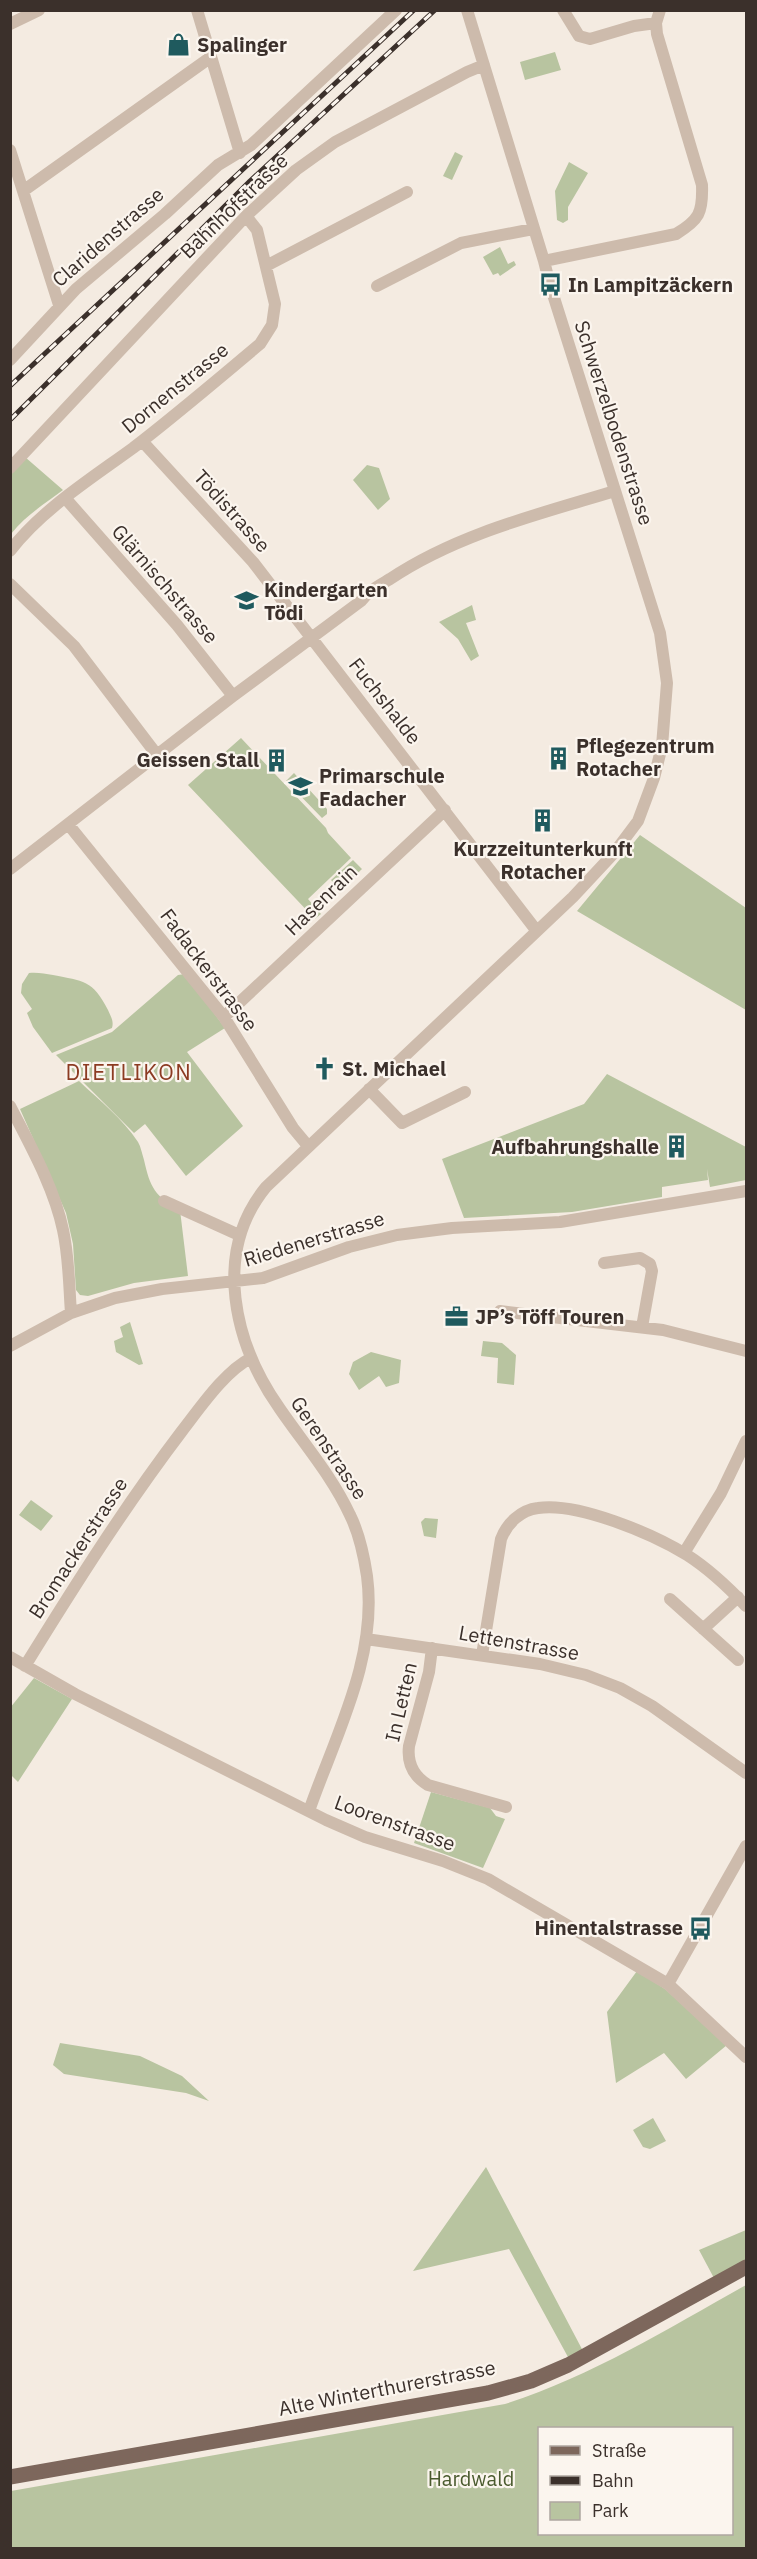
<svg xmlns="http://www.w3.org/2000/svg" width="757" height="2559" font-family="'IBM Plex Sans',sans-serif">
<rect width="100%" height="100%" fill="#f4ebe1"/>
<!-- green -->
<path fill="#b8c4a0" fill-rule="evenodd" d="M555,52L561,70L525,80L520,62Z
M455,152L463,156L452,180L443,176Z
M569,162L588,173L568,207V220L563,223L557,220L555,191Z
M500,247L508,264L514,261L516,265L500,276L498,273L493,275L483,257Z
M25,457L63,490C43,505 25,516 11,534V474Z
M367,465L379,468L390,499L378,510L353,480Z
M472,605L476,620L466,623L479,656L471,661L458,639L439,622Z
M241,738L326,828L328,833L351,858L308,899L321,914L315,919L188,785Z
M294,773L327,809V814L322,818L286,781Z
M640,835L746,908V1010L577,911Z
M353,860L362,869L340,890L331,880Z
M29,973C38,972 45,974 53,975C83,981 93,980 108,1010C111,1017 114,1021 112,1028L52,1053L33,1027L27,1013L32,1009L21,993L22,984Z
M185,974L225,1028L187,1052L243,1126L186,1176L145,1124L134,1133L56,1055L112,1032L178,975Z
M607,1074L746,1147V1180L710,1187L707,1169L708,1180L662,1187V1197L572,1212L464,1218L442,1159L584,1104Z
M79,1081C99,1100 123,1119 138,1142C141,1147 142,1154 144,1160C150,1187 155,1197 180,1210L188,1276L134,1283L88,1296L80,1295L76,1290L73,1244L66,1213L20,1109Z
M130,1322L143,1364L139,1365L116,1352L114,1341L123,1337L120,1327Z
M483,1341L502,1343L516,1355L514,1385L497,1383L498,1358L481,1356Z
M371,1352L401,1360L399,1383L386,1387L379,1376L359,1390L349,1374L353,1362Z
M31,1500L53,1516L41,1531L19,1515Z
M425,1518L438,1519L436,1538L424,1536L421,1522Z
M34,1678L72,1699L18,1782L11,1775L10,1708Z
M431,1792L490,1808L496,1816L505,1819L483,1868L414,1843Z
M637,1971L665,1989L727,2045L686,2079L664,2053L616,2083L607,2012Z
M60,2043L140,2056L182,2076L209,2101L186,2093L64,2074L53,2065Z
M653,2118L666,2141L650,2149L643,2147L633,2130Z
M486,2167L583,2351L568,2357L509,2249L413,2271Z
M746,2230V2262L715,2280L699,2250Z
M746,2285V2548H11V2491L505,2404C590,2377 669,2328 746,2285ZM540,2428H732V2534H540Z"/>
<g fill="none" stroke-linecap="round" stroke-linejoin="round">
<!-- minor -->
<path stroke="#cdbbac" stroke-width="12" d="M197,10L240,153
M563,10L579,36L590,39L634,26L656,23
M10,24L39,10
M10,150L59,305
M23,191L211,57
M544,261L676,234C699,220 703,213 702,185L657,34L656,23L660,10
M266,266L407,192
M377,286L461,243L533,229
M10,360L76,289L165,214L218,165L251,145L396,10
M142,441L253,562L536,930
M10,468L246,216L296,170L335,142L467,72L484,65
M66,499L177,625L233,696
M10,551C41,510 92,478 133,448C176,415 218,379 260,344L272,325L275,304L257,230L246,216
M10,584L74,646L157,755
M68,824L224,1017L293,1128L308,1146
M10,869L233,696L361,601C368,591 380,585 390,579C457,534 539,514 615,491
M224,1017L445,810
M369,1089L402,1123L465,1092
M10,1106C30,1145 54,1187 63,1230C69,1257 69,1286 71,1313
M164,1201L239,1235
M604,1263L640,1258L650,1264L652,1271L642,1327
M500,1311L663,1330L746,1351
M10,1346L71,1313L115,1298L162,1289L263,1278L349,1247L397,1235L452,1228L560,1222L746,1191
M684,1553L721,1493L746,1441
M670,1599L738,1660
M703,1629L738,1597
M366,1639L540,1664L586,1675L620,1688L652,1706L746,1773
M432,1648L429,1672L409,1746C407,1763 413,1776 428,1785L506,1807
M482,1655L501,1539C507,1523 521,1510 538,1508C578,1502 653,1534 687,1555C709,1569 728,1587 746,1606
M10,1657L75,1694L326,1820L365,1837L443,1861L488,1879L668,1984L746,2057
M25,1666C75,1585 125,1506 182,1431C200,1408 225,1371 251,1358
M309,1811C335,1736 378,1658 367,1576C364,1556 359,1533 350,1515C332,1476 304,1444 280,1409C234,1344 212,1253 266,1187L573,897L614,853L638,821L654,778L662,746L667,683L660,633L550,285L544,261L467,10
M668,1984L746,1846"/>
<!-- major -->
<path stroke="#7d675c" stroke-width="15" d="M10,2477L488,2393L531,2381L568,2365L746,2267"/>
<defs>
<path id="rail" d="M10,386L414,10
M10,420L250,181L435,10"/>
</defs>
<!-- rail casing -->
<use href="#rail" stroke="#3b302b" stroke-width="5"/>
<!-- rail -->
<use href="#rail" stroke="#fbf5ee" stroke-width="3" stroke-dasharray="9" stroke-linecap="butt"/>
</g>
<!-- icons -->
<defs>
<symbol id="shop-bare" viewBox="-9 -9 18 18"><path d="M-5-2.5h2.3a2.7 3.5 0 0 1 5.4 0H5L5.5 6h-11ZM-1.5-2.5h3a1.5 2.3 0 0 0-3 0Z" fill="#1f5a5e" stroke="#fbf5ee" stroke-width="2.5" paint-order="stroke"/></symbol>
<symbol id="bus-bare" viewBox="-9 -9 18 18"><path d="M-5-6H5V4H4V6H2V4H-2V6H-4V4H-5ZM-3.5-4V0h7V-4ZM-3.5 1.2v1.5H-2V1.2ZM2 1.2v1.5H3.5V1.2Z" fill="#1f5a5e" stroke="#fbf5ee" stroke-width="2.5" paint-order="stroke"/></symbol>
<symbol id="school-bare" viewBox="-9 -9 18 18"><path d="M0-5L7-2L0 1L-7-2ZM-4 1L0 2.5L4 1V4Q0 6-4 4Z" fill="#1f5a5e" stroke="#fbf5ee" stroke-width="2.5" paint-order="stroke"/></symbol>
<symbol id="building-bare" viewBox="-9 -9 18 18"><path d="M-4-6H4V6H1V3H-1V6H-4ZM-2.5-4.3h1.7v1.8h-1.7ZM.8-4.3h1.7v1.8H.8ZM-2.5-1h1.7V.8h-1.7ZM.8-1h1.7V.8H.8Z" fill="#1f5a5e" stroke="#fbf5ee" stroke-width="2.5" paint-order="stroke"/></symbol>
<symbol id="church-bare" viewBox="-9 -9 18 18"><path d="M-1.2-6h2.4v3.5h3.3v2.4h-3.3V6h-2.4V-.1h-3.3v-2.4h3.3Z" fill="#1f5a5e" stroke="#fbf5ee" stroke-width="2.5" paint-order="stroke"/></symbol>
<symbol id="office-bare" viewBox="-9 -9 18 18"><path d="M-6-3h4V-5.5h4V-3h4V5H-6ZM-1-4.5V-3h2v-1.5ZM-6 0V1H6V0Z" fill="#1f5a5e" stroke="#fbf5ee" stroke-width="2.5" paint-order="stroke"/></symbol>
</defs>
<g fill-rule="evenodd">
<use href="#shop-bare" x="162" y="28" width="33" height="33"/>
<use href="#bus-bare" x="534" y="268" width="33" height="33"/>
<use href="#school-bare" x="230" y="584" width="33" height="33"/>
<use href="#building-bare" x="542" y="742" width="33" height="33"/>
<use href="#building-bare" x="260" y="744" width="33" height="33"/>
<use href="#school-bare" x="284" y="770" width="33" height="33"/>
<use href="#building-bare" x="526" y="804" width="33" height="33"/>
<use href="#church-bare" x="308" y="1052" width="33" height="33"/>
<use href="#building-bare" x="660" y="1130" width="33" height="33"/>
<use href="#office-bare" x="440" y="1300" width="33" height="33"/>
<use href="#bus-bare" x="684" y="1912" width="33" height="33"/>
</g>
<g text-anchor="middle" stroke-width="4.5" stroke-linejoin="round" paint-order="stroke">
<!-- poi labels -->
<g font-size="20" font-weight="bold" fill="#3b302b" stroke="#fbf5ee" text-anchor="start">
<text x="197" y="52">Spalinger</text>
<text x="568" y="292">In Lampitzäckern</text>
<text x="264" y="597">Kindergarten<tspan x="264" dy="23">Tödi</tspan></text>
<text x="576" y="753">Pflegezentrum<tspan x="576" dy="23">Rotacher</tspan></text>
<text x="259" y="767" text-anchor="end">Geissen Stall</text>
<text x="319" y="783">Primarschule<tspan x="319" dy="23">Fadacher</tspan></text>
<text x="543" y="856" text-anchor="middle">Kurzzeitunterkunft<tspan x="543" dy="23">Rotacher</tspan></text>
<text x="342" y="1076">St. Michael</text>
<text x="659" y="1154" text-anchor="end">Aufbahrungshalle</text>
<text x="475" y="1324">JP’s Töff Touren</text>
<text x="683" y="1935" text-anchor="end">Hinentalstrasse</text>
</g>
<!-- street labels -->
<g font-size="20" fill="#3b302b" stroke="#fbf5ee">
<text transform="translate(234 206) rotate(-44)" y="7">Bahnhofstrasse</text>
<text transform="translate(108 237) rotate(-41)" y="7">Claridenstrasse</text>
<text transform="translate(175 388) rotate(-39)" y="7">Dornenstrasse</text>
<text transform="translate(614 423) rotate(72)" y="7">Schwerzelbodenstrasse</text>
<text transform="translate(232 511) rotate(48)" y="7">Tödistrasse</text>
<text transform="translate(165 584) rotate(49)" y="7">Glärnischstrasse</text>
<text transform="translate(385 701) rotate(52)" y="7">Fuchshalde</text>
<text transform="translate(321 900) rotate(-44)" y="7">Hasenrain</text>
<text transform="translate(209 970) rotate(53)" y="7">Fadackerstrasse</text>
<text transform="translate(314 1239) rotate(-17)" y="7">Riedenerstrasse</text>
<text transform="translate(329 1448) rotate(56)" y="7">Gerenstrasse</text>
<text transform="translate(78 1548) rotate(-57)" y="7">Bromackerstrasse</text>
<text transform="translate(519 1643) rotate(10)" y="7">Lettenstrasse</text>
<text transform="translate(401 1702) rotate(-77)" y="7">In Letten</text>
<text transform="translate(395 1823) rotate(20)" y="7">Loorenstrasse</text>
<text transform="translate(387 2388) rotate(-11)" y="7">Alte Winterthurerstrasse</text>
</g>
<!-- park labels -->
<g font-size="20" fill="#4a5a2e" stroke="#fbf5ee">
<text x="471" y="2486">Hardwald</text>
</g>
<!-- quarter labels -->
<g font-size="22" letter-spacing="1.5" fill="#8c3b22" stroke="#fbf5ee">
<text x="129" y="1080">DIETLIKON</text>
</g>
</g>
<!-- border -->
<rect width="757" height="2559" fill="none" stroke="#3b302b" stroke-width="24"/>
<!-- legend -->
<rect x="538" y="2427" width="195" height="108" fill="#fbf5ee" stroke="#aea6a0" stroke-width="1.5"/>
<rect x="550" y="2446" width="30" height="9" fill="#7d675c" stroke="#aea6a0" stroke-width="1.5"/>
<text x="592" y="2457" font-size="18" fill="#3b302b">Straße</text>
<rect x="550" y="2476" width="30" height="9" fill="#3b302b" stroke="#aea6a0" stroke-width="1.5"/>
<text x="592" y="2487" font-size="18" fill="#3b302b">Bahn</text>
<rect x="550" y="2502" width="30" height="18" fill="#b8c4a0" stroke="#aea6a0" stroke-width="1.5"/>
<text x="592" y="2517" font-size="18" fill="#3b302b">Park</text>
</svg>
